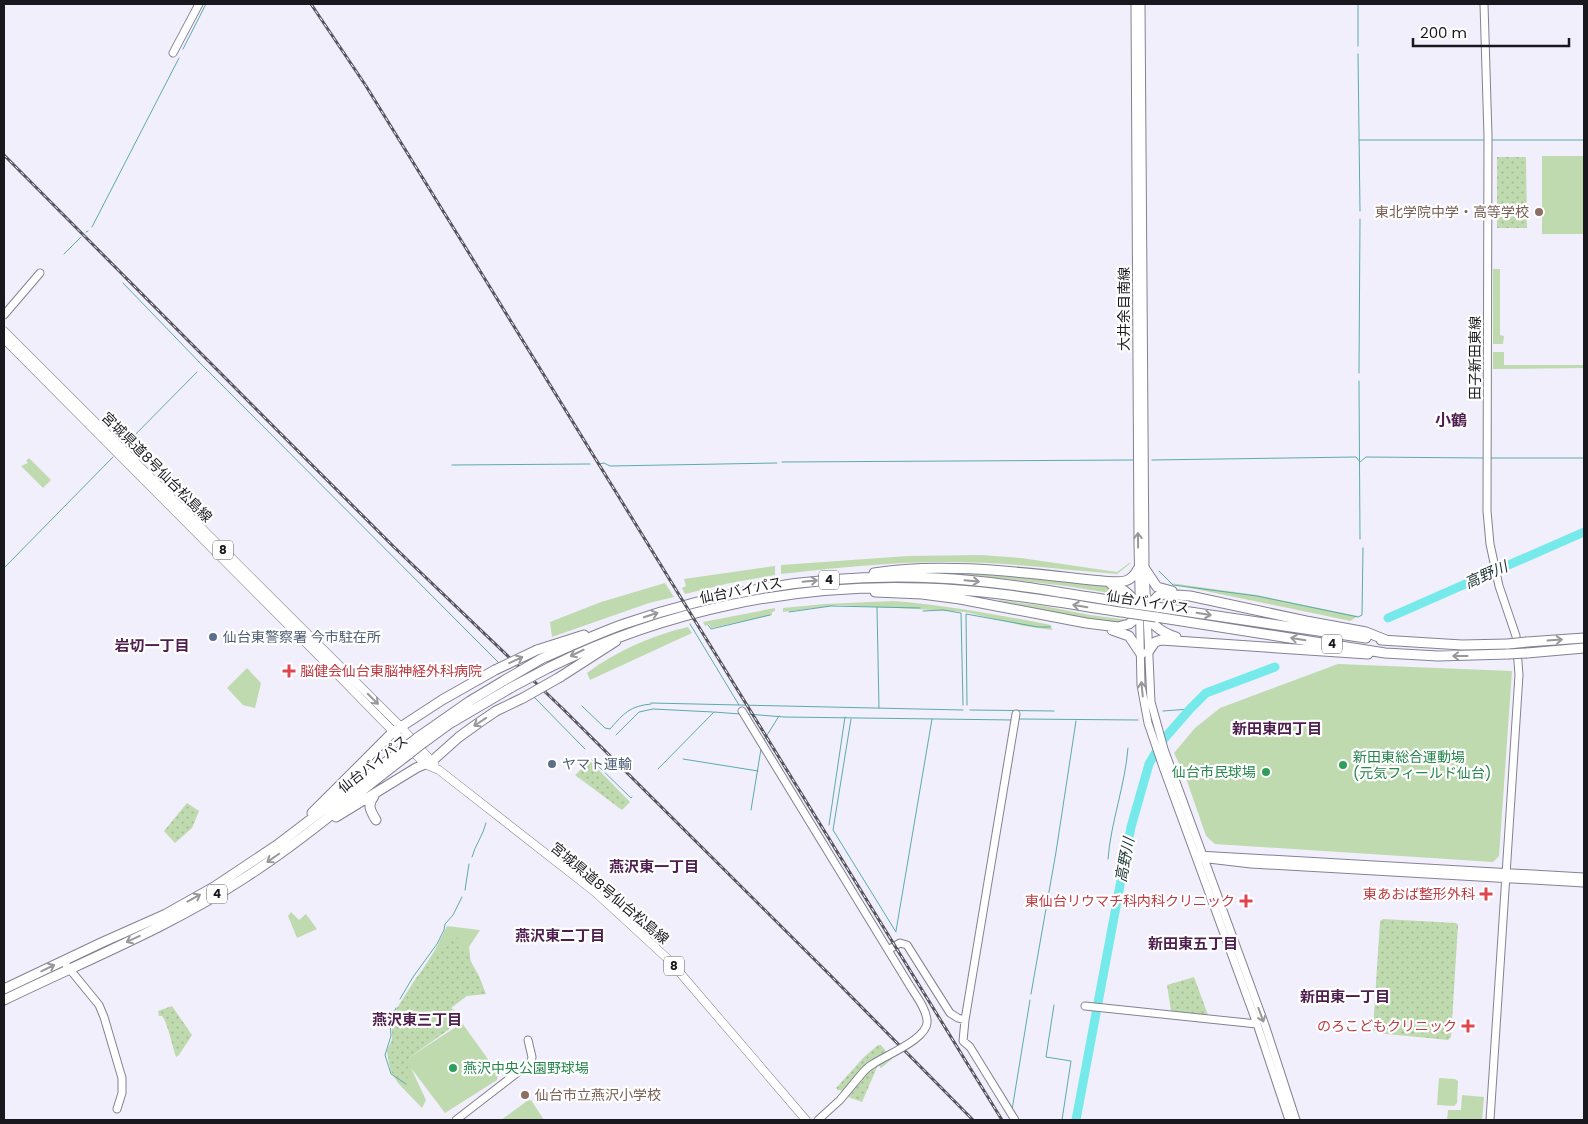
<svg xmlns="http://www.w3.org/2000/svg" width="1588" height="1124" font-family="Poppins,'Noto Sans JP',sans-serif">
<defs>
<pattern id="park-dots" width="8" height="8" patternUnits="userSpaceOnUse" patternTransform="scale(1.25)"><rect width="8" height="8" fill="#c0daaf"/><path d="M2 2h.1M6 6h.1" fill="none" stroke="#a4ba96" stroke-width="1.8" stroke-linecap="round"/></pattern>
</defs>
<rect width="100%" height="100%" fill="#f1effc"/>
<!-- grass -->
<path fill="#c0daaf" d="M1542,156H1584V234H1542Z
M1493,269H1500V335L1504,336L1503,344H1493Z
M1493,352H1504V365H1584V368L1493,369Z
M29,458L51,480L43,488L21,466L28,463L26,461Z
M981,555L1021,558L1117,572L1129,563H1131L1117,574C1060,569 1003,562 946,562C891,562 836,568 781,574V565L908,556Z
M775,566V575L730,583L685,594L682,588L686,586L684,579Z
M961,572L1059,579L1117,588L1128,596L1066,586L953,573Z
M665,583L674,597L649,603L552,637L550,622L601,602Z
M1170,583L1256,595L1358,616L1350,621L1346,620L1171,584Z
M999,600L1044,606L1090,615L1129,620L1114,625L1001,603Z
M893,601C946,605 999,615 1051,625L1052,630L1024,626L965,612L935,610L838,605L783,612V608L825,604Z
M775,608V611L772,612V615L711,628L709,624L705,626L703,622Z
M688,627L692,633L590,680L587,673C616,651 653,635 688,627Z
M1338,664L1512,671L1499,856L1493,862L1215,844L1206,836L1186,778L1174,753L1195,728L1220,708Z
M247,668L261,683L255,708L243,705L227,688Z
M291,912L299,920L306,914L317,929L297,938L288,916Z
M447,926L480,930L469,947L471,965L420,1001L408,1063L410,1057L462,1023L498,1073L497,1080L445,1113L411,1068L426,1100L422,1108L398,1083L391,1072L387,1051L392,1040L393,1015L435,950Z
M1439,1078L1455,1079L1458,1081L1457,1103L1454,1106L1437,1105Z
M1462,1095L1484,1097L1482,1120H1447L1448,1110H1461Z
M531,1100L544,1120H501L527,1101Z"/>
<!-- park -->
<path fill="url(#park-dots)" d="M1497,157H1526L1527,228H1497Z
M590,761L630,802L622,810L575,775Z
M187,803L199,811L192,828L175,843L164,831Z
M1383,919L1456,923L1458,925L1451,1037L1448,1040L1376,1033L1373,1029L1380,921Z
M456,935L479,976L486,994L467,996L451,1008L454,1010L461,1021L410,1057L408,1064L407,1084L400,1080L392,1073L389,1064L387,1051L392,1040V1016L416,978L447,941Z
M1194,977L1208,1015L1171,1011L1167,985Z
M172,1006L192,1035L179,1055L176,1057C173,1048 167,1021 162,1016H159L158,1011Z
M878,1045H881L892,1059L881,1068L878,1065L862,1102L848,1097L869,1071L844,1091L838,1090L836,1088L864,1057Z"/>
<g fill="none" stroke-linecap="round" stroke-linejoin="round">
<!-- stream -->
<path stroke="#5aabad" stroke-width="1" d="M1358,4V46
M183,49L206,4
M1358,54L1360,211
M1359,140H1485
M1492,140H1584
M92,227L179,58
M86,232L88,231
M64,254L81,237
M123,283L203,366L499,663
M1359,373L1360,219
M1359,381L1360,539
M125,445L197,372
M1491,458H1584
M1152,460L1356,457L1360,462L1366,457L1484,458
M782,462L1133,460
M599,464L604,463L610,466L777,463
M452,465L590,464
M4,568L113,457
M1159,571L1173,585L1257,596L1358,617L1362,615L1363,548
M877,607L879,708
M923,611L943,610L961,613L963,705
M789,612L831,606L920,608
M708,625L711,629L770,615
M534,697L585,749
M651,703L739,705L690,624
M739,705L963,710
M967,705L966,614L1038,627H1050
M582,706L605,728L610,729C624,713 630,706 651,704
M970,710L1054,711
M1163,711L1190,709
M747,714L784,717L1013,720
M851,719L833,830L896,932
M1019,719L1138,720
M616,735L639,712L653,709L713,712
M764,740L779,716
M683,759L758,771
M592,760L631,798L632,797
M658,769L714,712L740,714
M1010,773L1017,725
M751,810L761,749
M829,825L845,717
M472,857C475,845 483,836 486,823
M1108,859C1111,821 1125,786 1128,748
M465,890L469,864
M896,931L932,719
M1031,994L1056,852L1076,721
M400,999L413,977L437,944L444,930L445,924L453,915L462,897
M1054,1005L1046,1057L1071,1061L1062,1120
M396,1008L390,1020L391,1036L385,1055L391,1074L406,1084
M1012,1110L1030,1000"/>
<!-- river -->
<path stroke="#76eaea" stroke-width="9" d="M1388,618L1584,532
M1076,1120L1131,827L1149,764L1163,740L1190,709L1206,693L1275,667"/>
<defs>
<path id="secondary" d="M1135,4L1138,542L1141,685L1148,723L1163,767L1257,1024L1289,1120
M1141,4L1145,569L1151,702L1164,749L1265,1025L1296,1120
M1484,4L1488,136L1487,511L1490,544L1499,586L1516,636L1519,675L1490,1120
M173,53L199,4
M4,315L40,273
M742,711L910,986
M1198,855L1584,877
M1200,858L1251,864L1584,883
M888,950L900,943L907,945L950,1013L958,1018L965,1020L1016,714
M63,961L99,1005L104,1017L122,1078V1093L117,1109
M1085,1006L1257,1024
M965,1020L963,1041L970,1047L1015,1120
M456,1120L531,1062L532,1057L528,1040
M818,1120L840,1100L859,1077"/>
<path id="primary" d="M4,331L400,726L434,764
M4,339L332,669L425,764L439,770L595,892L669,960L806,1120"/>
<path id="highway" d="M1145,569L1157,587L1172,591
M874,573C945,561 1032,574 1103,581C1119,582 1130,585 1138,569
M1111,584C1142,594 1141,627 1176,637
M875,592L922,594L960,599L1086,623L1118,627L1129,624L1135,619L1158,596L1164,594L1190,596L1306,621L1366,632L1386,640
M1156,607L1366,638
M1156,617L1385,653L1438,656L1508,654
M1112,630L1129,636L1141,654
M1381,640L1462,645L1508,644
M1527,642L1584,638
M537,650L584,635
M1148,652L1155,642L1161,640L1368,654
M1527,653L1584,648
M541,659C568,647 596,634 624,624C725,589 830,573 936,578C1000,581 1064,593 1127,603
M550,667C666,610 795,583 925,588C993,590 1060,603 1128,613
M560,677L616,641
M417,738L470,701L505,680
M423,743L449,724L512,687
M374,796C367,805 370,810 376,820
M312,813L393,732L442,700L495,670
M336,817L416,768L432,761L459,737L477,724L496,711L523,698
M4,989L103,942L166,914L214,887L277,845L403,749
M4,1000C84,961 172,926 246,877C303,840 355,795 409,754"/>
</defs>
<!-- secondary casing -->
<use href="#secondary" stroke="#848193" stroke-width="9"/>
<!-- primary casing -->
<use href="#primary" stroke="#848193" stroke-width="9"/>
<!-- highway casing -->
<use href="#highway" stroke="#848193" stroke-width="11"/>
<!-- secondary -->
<use href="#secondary" stroke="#fff" stroke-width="7"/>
<!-- primary -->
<use href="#primary" stroke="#fff" stroke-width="8"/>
<!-- highway -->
<use href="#highway" stroke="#fff" stroke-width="9"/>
<defs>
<path id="rail" d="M311,4L366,86L480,271L1002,1120
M4,155L279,432L394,547L563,709L831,976L973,1120"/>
</defs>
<!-- rail casing -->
<use href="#rail" stroke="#56545d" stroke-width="3"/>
<!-- rail -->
<use href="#rail" stroke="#fff" stroke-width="1" stroke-dasharray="4" stroke-linecap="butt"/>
<defs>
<path id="secondary-bridge" d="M859,1077C863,1072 867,1067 873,1064C886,1055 930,1038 927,1020C926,1008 916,996 910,986"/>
<path id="highway-bridge" d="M1127,603L1156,607
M1128,613L1156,617
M1508,644L1527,642
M1508,654L1527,653
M495,670L537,650
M505,680L541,659
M512,687L550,667
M523,698L560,677
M403,749L417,738
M409,754L423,743"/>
</defs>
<!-- secondary-bridge casing -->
<use href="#secondary-bridge" stroke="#848193" stroke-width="9" stroke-linecap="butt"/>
<!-- highway-bridge casing -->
<use href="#highway-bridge" stroke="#848193" stroke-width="11" stroke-linecap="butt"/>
<!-- secondary-bridge -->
<use href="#secondary-bridge" stroke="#fff" stroke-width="7"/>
<!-- highway-bridge -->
<use href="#highway-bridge" stroke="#fff" stroke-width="9"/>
</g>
<!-- one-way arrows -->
<defs><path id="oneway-shaft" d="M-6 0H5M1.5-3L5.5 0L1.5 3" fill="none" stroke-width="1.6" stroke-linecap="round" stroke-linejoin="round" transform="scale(1.25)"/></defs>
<g stroke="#98979a">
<use href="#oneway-shaft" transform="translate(1138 540) rotate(-91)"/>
<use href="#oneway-shaft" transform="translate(810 581) rotate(-5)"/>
<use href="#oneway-shaft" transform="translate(972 581) rotate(5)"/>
<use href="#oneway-shaft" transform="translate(1080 606) rotate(-171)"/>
<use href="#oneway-shaft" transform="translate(1204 614) rotate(9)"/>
<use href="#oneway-shaft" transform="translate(651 615) rotate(-18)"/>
<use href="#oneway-shaft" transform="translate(1298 639) rotate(-171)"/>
<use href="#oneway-shaft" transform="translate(1555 640) rotate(-4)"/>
<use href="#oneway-shaft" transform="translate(577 653) rotate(154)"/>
<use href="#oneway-shaft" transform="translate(1460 656) rotate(-180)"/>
<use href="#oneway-shaft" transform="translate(516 660) rotate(-25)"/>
<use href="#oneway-shaft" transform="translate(1142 689) rotate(-96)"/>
<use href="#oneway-shaft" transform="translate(373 699) rotate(45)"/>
<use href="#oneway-shaft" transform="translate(480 722) rotate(146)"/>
<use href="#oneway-shaft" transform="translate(273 858) rotate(145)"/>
<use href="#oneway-shaft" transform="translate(194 898) rotate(-29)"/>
<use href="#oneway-shaft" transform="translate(133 939) rotate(155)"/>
<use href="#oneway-shaft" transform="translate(48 968) rotate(-26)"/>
<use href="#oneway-shaft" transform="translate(1261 1015) rotate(70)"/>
</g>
<!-- markers -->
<g fill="#8d6e63" stroke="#fff" stroke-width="2">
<circle cx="1539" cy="212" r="5"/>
<circle cx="525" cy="1095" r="5"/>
</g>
<g fill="#5c6f8a" stroke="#fff" stroke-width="2">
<circle cx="213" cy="637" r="5"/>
<circle cx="552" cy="764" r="5"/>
</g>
<g fill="#e0444e" stroke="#fff" stroke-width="2">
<path d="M286.5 663.5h5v5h5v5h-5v5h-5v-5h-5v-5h5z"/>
<path d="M1483.5 886.5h5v5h5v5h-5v5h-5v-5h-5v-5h5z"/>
<path d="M1243.5 893.5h5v5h5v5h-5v5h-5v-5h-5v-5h5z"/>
<path d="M1465.5 1018.5h5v5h5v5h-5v5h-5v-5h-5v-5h5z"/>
</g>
<g fill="#2e9e5b" stroke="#fff" stroke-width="2">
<circle cx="1343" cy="765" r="5"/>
<circle cx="1266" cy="772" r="5"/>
<circle cx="453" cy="1068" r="5"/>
</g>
<g text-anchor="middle" stroke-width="4.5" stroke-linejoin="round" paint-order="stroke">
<!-- shield labels -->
<g fill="#fff" stroke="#5e5d62" stroke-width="1">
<rect x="213" y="540.5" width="20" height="19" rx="4"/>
<rect x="819" y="570.5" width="20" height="19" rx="4"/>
<rect x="1322" y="634.5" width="20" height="19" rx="4"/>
<rect x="207" y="884.5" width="20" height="19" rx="4"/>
<rect x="664" y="956.5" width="20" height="19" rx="4"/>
</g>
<g font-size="12" font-weight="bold" fill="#19181f">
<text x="223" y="554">8</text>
<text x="829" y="584">4</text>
<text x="1332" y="648">4</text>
<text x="217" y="898">4</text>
<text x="674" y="970">8</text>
</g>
<!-- education labels -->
<g font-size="14" fill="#785e54" stroke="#fff" text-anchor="end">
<text x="1529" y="217">東北学院中学・高等学校</text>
<text x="535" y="1100" text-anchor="start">仙台市立燕沢小学校</text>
</g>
<!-- street labels -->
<g font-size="14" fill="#19181f" stroke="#fff">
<text transform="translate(1124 309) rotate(-90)" y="5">大井余目南線</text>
<text transform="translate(1475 358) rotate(-90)" y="5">田子新田東線</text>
<text transform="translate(157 467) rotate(45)" y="5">宮城県道8号仙台松島線</text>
<text transform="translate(741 590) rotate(-11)" y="5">仙台バイパス</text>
<text transform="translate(1148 602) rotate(9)" y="5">仙台バイパス</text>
<text transform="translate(373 764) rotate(-38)" y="5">仙台バイパス</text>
<text transform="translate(610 893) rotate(40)" y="5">宮城県道8号仙台松島線</text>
</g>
<!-- service labels -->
<g font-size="14" fill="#4e5e75" stroke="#fff" text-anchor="start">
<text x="223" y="642">仙台東警察署 今市駐在所</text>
<text x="562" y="769">ヤマト運輸</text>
</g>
<!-- health labels -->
<g font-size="14" fill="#be3a42" stroke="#fff" text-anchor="end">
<text x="300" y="676" text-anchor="start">脳健会仙台東脳神経外科病院</text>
<text x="1475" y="899">東あおば整形外科</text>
<text x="1235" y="906">東仙台リウマチ科内科クリニック</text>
<text x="1457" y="1031">のろこどもクリニック</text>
</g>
<!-- leisure labels -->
<g font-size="14" fill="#27864d" stroke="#fff" text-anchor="start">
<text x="1353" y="762">新田東総合運動場<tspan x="1353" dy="16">(元気フィールド仙台)</tspan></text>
<text x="1256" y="777" text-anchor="end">仙台市民球場</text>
<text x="463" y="1073">燕沢中央公園野球場</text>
</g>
<!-- water labels -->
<g font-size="15" font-style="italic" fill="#1e3333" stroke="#fff">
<text transform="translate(1486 575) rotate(-24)" y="5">高野川</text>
<text transform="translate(1125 860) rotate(-79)" y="5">高野川</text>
</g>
<!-- neighbourhood labels -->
<g font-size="15" font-weight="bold" fill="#4e1e4e" stroke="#fff">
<text x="152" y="651">岩切一丁目</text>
<text x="1277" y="734">新田東四丁目</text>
<text x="654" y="872">燕沢東一丁目</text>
<text x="560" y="941">燕沢東二丁目</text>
<text x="1193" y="949">新田東五丁目</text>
<text x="1345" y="1002">新田東一丁目</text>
<text x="417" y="1025">燕沢東三丁目</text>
</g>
<!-- quarter labels -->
<g font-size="16" font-weight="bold" fill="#4e1e4e" stroke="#fff">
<text x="1451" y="426">小鶴</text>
</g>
</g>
<!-- border -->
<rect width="1588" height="1124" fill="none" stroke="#19181f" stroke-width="10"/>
<!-- scale -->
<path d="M1413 38v8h156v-8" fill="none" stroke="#19181f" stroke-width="2.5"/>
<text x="1420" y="38" font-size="15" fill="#19181f" stroke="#ffffff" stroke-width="4" paint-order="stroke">200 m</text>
</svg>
